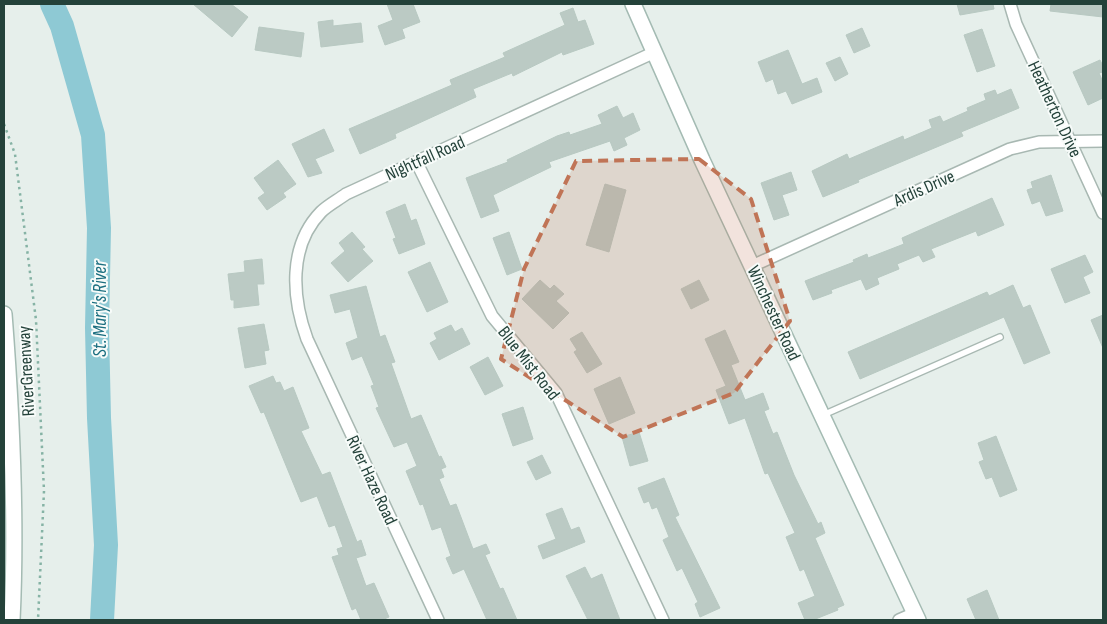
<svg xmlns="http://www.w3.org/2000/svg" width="1107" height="624" font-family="'Sofia Sans Condensed',sans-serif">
<rect width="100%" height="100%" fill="#e6efeb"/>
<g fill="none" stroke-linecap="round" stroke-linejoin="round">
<!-- river -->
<path stroke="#8ec9d4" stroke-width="24" d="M52,4L62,26L93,135L99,228L97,328L99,418L106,545L102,620"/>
</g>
<!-- building -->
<path fill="#bbcac4" stroke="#b8c9c2" d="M193,4H231L248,17L232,37Z
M387,4H413L420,22L402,29L405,38L385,45L378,26L393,20Z
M957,4H993L994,9L960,15Z
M1051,4H1103V17L1050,11Z
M573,8L578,22L585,20L594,44L563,55L562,52L513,76L512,73L473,89L476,97L395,134L396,138L360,154L349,129L452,85L450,80L505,57L503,53L565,25L560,13Z
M333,20V26L361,23L363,42L321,47L318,22Z
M259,27L304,33L301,57L255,50Z
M862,28L870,46L854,53L846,35Z
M982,29L995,66L977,72L964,35Z
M788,50L802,84L817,78L822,92L792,104L786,91L778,94L773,79L766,82L758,62Z
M840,57L848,74L835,81L826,63Z
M1100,60L1103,66V72L1099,73L1103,82V98L1088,105L1073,72Z
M1011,89L1019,108L961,132L963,136L858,180L859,182L823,197L812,171L847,154L849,159L903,136L904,140L932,128L929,120L940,116L943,122L968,111L967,108L986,100L984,94L995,90L997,95Z
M617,106L623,118L633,113L640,130L624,138L627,145L614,151L610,141L549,162L551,167L493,195L499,211L481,218L466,178L508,162L507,160L557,136L569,132L570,135L602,124L598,115Z
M324,129L334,151L315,159L322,173L308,177L292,144Z
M278,160L296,184L283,193L286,197L267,210L258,198L265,193L254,178Z
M791,172L797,190L782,195L789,215L774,220L761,183Z
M1051,175L1063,211L1046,216L1040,201L1032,204L1027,190L1033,188L1031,182Z
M605,184L626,190L609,252L586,245Z
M992,198L1004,225L978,236L976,231L931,249L935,257L923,262L919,255L897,264L899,269L877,278L879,284L866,290L861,279L831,290L832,293L813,300L805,281L854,262L853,260L867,254L868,258L904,244L902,238Z
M405,204L411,221L416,219L425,244L399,254L393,239L396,238L386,212Z
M352,232L365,247L362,249L373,261L348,282L331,263L345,251L339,243Z
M509,232L522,269L507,275L493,238Z
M1085,255L1093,272L1083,277L1090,293L1065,303L1051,269Z
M262,259L264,284H257L259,305L234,308V300H231L228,274L245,272L244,261Z
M430,262L448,302L427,312L408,272Z
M540,280L550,289L554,285L564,294L556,301L569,313L553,329L522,299Z
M699,280L709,300L691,309L681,289Z
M1013,285L1023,308L1030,305L1050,353L1024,364L1004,317L860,379L848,352L987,292L989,296Z
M366,286L380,337L385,335L395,362L391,363L411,419L421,415L439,457L441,456L446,467L441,469L444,477L439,479L450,506L456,504L473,549L486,544L490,553L485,555L500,589L503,588L517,620H487L464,569L453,574L446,558L451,556L441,527L432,530L423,504L420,505L406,471L417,466L407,442L394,447L376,408L379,407L371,386L374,385L362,356L352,360L346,343L358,338L350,309L335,313L330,295Z
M1103,315V348L1091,320Z
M264,324L269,350L264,351L266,364L245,368L238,328Z
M451,325L455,332L462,328L470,344L439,360L430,343L437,339L434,333Z
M725,330L739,362L731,365L745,400L763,393L769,409L764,411L773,434L777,432L794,475L818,524L821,522L825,533L815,538L844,605L837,608L838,610L813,620H805L798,603L815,596L804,569L800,571L786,537L795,533L768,473L765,474L745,418L729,424L716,390L726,386L705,339Z
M582,332L602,364L587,373L574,352L577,350L570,339Z
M488,357L503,386L485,395L470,367Z
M273,376L276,383L280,382L284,391L293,387L309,428L301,431L322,475L330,472L357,542L361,540L366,555L356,558L366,586L374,583L389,617L382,620H361L356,608L352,610L332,557L339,555L337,549L343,547L335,525L329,527L317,496L301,502L264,412L261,413L249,386Z
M620,377L635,413L609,424L594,389Z
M523,407L533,439L513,446L502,414Z
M639,432L648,461L630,466L622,437Z
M996,436L1017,490L1000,497L992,477L986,479L979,462L984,460L978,443Z
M542,455L551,473L536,480L527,462Z
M664,478L679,515L675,517L720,608L700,617L695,604L698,602L682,568L677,571L663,540L669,537L657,507L652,509L649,501L644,503L638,488Z
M562,508L571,530L579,527L585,542L543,559L538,546L556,539L546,514Z
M585,567L591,579L602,574L620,620H588L566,576Z
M987,590L999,620H976L967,599Z"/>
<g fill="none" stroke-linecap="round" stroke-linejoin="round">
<defs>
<path id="lane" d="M823,415L1000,337"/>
<path id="street" d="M1010,4L1016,24L1103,213
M417,163L492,316L556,393L663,620
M752,266L1010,149L1039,142L1103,141
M438,620L307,339C292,298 288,246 321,212C328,205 338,200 346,194L655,52
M899,620L915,613"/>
<path id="secondary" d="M633,4L702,160L918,620
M4,314C12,416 17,518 12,620"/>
</defs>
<!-- lane casing -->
<use href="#lane" stroke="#a8b8b2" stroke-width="8"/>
<!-- street casing -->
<use href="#street" stroke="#a8b8b2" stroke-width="14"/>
<!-- secondary casing -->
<use href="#secondary" stroke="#a4bbb3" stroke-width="18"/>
<!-- path -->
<path stroke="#86b3a5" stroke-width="2.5" stroke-dasharray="2.5 4" stroke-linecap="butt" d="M4,124L15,154L36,320L44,491L38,620"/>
<!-- lane -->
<use href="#lane" stroke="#fff" stroke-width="5.5"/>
<!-- street -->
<use href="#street" stroke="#fff" stroke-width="11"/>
<!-- secondary -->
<use href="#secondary" stroke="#fff" stroke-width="15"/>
</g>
<!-- marked area -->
<path fill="#c07456" fill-opacity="0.2" stroke="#c07456" stroke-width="4" stroke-dasharray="10 6" stroke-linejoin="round" d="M699,159L751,199L790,321L734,393L623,437L501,359L524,269L576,161Z"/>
<g text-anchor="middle" stroke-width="4" stroke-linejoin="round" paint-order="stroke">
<!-- street labels -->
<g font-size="18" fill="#24423a" stroke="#f7fbf9">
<text transform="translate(1055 109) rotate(65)" y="6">Heatherton Drive</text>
<text transform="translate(425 158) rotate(-24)" y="6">Nightfall Road</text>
<text transform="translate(924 188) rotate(-24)" y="6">Ardis Drive</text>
<text transform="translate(774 313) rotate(65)" y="6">Winchester Road</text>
<text transform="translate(529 363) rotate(52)" y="6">Blue Mist Road</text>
<text transform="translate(26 371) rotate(-93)" y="6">RiverGreenway</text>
<text transform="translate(372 480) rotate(65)" y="6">River Haze Road</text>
</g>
<!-- water labels -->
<g font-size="19" font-style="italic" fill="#1c6f80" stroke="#f7fbf9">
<text transform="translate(99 309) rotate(-90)" y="7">St. Mary's River</text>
</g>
</g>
<!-- border -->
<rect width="1107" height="624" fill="none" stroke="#24423a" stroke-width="10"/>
</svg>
